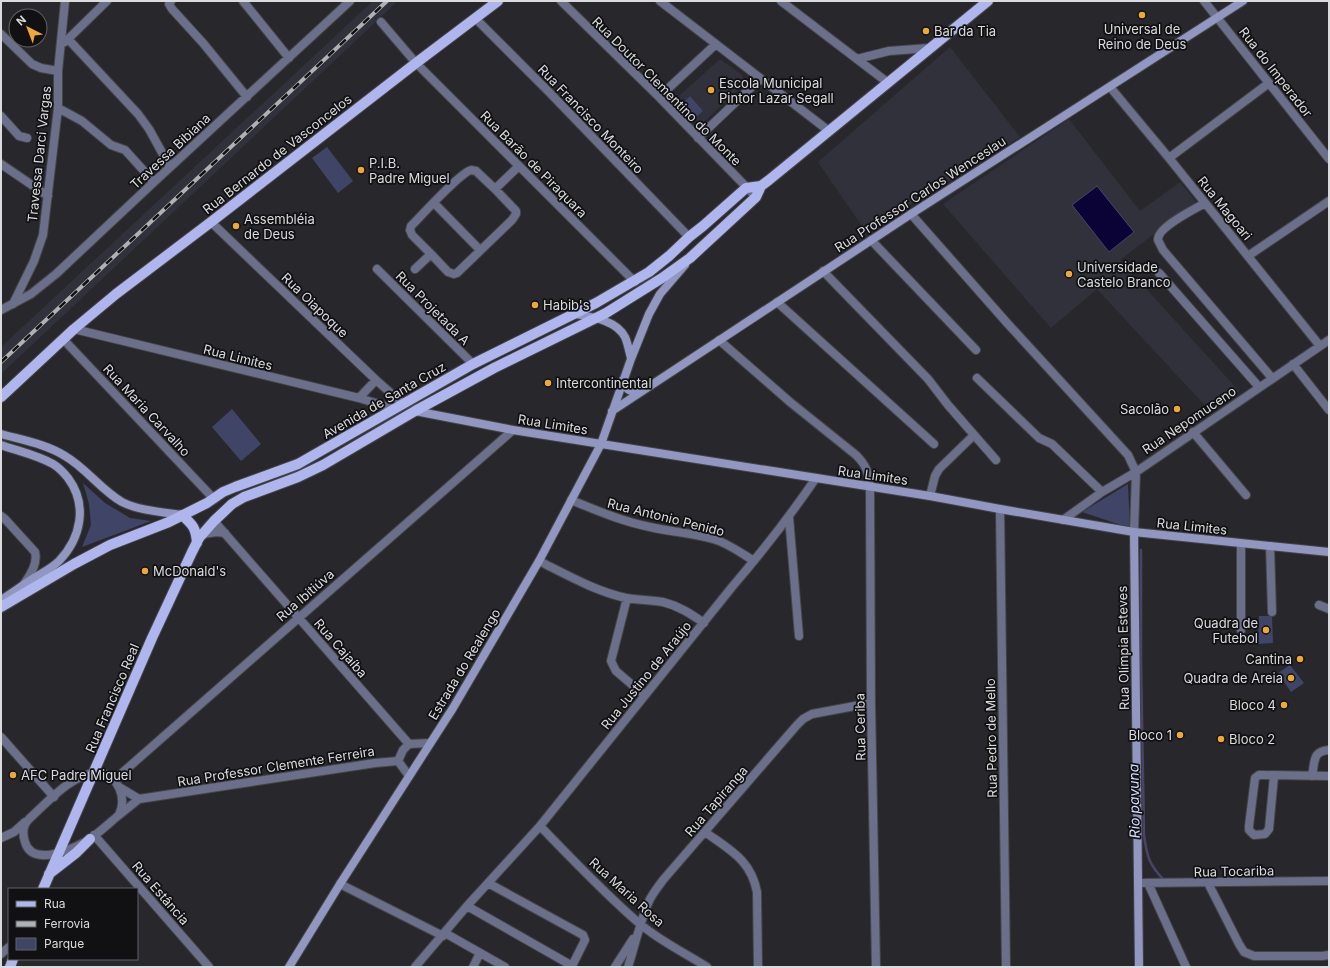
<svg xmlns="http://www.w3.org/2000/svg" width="1330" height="968" font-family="Inter,sans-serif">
<rect width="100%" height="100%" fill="#28282c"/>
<!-- built -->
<path fill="#30313a" d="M373,1H398L1,374V347Z
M950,47L1020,137L866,232L818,162Z
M719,60H721L742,75L744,81L741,87L704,122L699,123L679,103L678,98L681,94Z
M1069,119L1140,211L1180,182L1196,202L1120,260L1239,391L1211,412L1097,289L1051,328L943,204Z"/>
<!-- green -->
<path fill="#404467" d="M690,96L703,111L696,117L683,103Z
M327,147L353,181L338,193L312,158Z
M232,409L261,444L241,461L212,427Z
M83,483L105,503L130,518L151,521L82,547L91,525L89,504Z
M1128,484L1130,528L1082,512Z
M1259,616H1272L1273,643L1258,644Z
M1290,665L1304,683L1291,692L1278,673Z"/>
<!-- water -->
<path fill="#0b0335" stroke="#494467" d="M1097,186L1134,232L1109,252L1072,205Z"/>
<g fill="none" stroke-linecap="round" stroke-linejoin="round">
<!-- stream -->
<path stroke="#494467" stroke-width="2.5" d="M1141,550V658L1144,835C1147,857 1149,865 1165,881"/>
<defs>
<path id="street" d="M171,1L169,4L172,9L203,43L247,97
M243,1L289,58
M561,1L659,97L756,197
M660,1L829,131
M781,1L887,82
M1204,1L1329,159
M475,18L548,91L689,237
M381,22L416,63L635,282
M1,34L32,64L41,68L58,71
M68,39L138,114L149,129L170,167
M65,42L107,1
M857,59L889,51L929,48
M1110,87L1169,158L1320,346
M659,97L716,44
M58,108L82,121L111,145L125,150L154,182
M1,116L19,136L27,138
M698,138L760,79
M1169,158L1269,83
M1,164L48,196
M434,203L480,250
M1205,203C1195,209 1157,227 1158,240L1163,250L1272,378
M911,214L1008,324L1128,455L1136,472L1134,532
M211,222L376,380L403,404
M871,240L976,350
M431,254L412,235L410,230L411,226C422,215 460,173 471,170L476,171L495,189
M1248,256L1329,201
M377,269L473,364
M415,269L431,254L448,272L454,274L457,273L512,220L516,214V211L495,189L519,166
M823,271L928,379L948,405L996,460
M1159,273L1259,387
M777,302L934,444
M13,304L34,261L43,235L58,108V71L65,1
M1,310L31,294L56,274L154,182L350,1
M74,329L359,398L395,409
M63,339L213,498
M719,340L790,402L856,455C867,466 868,472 870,487L871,703L876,967
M1293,364L1329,410
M977,378L1039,438L1052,444L1102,492
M359,398L376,380
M1193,432L1246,495
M930,496L935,476L939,469L974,435
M571,500C598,511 621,521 650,527C671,532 693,533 713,539C728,543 741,553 754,561
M1000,509L1006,967
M1,516L5,519L35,552C38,564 30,575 24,584
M789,517L799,636
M1063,520L1102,492L1136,472L1329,340
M214,521L409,744
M203,534L217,532L225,533
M1270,546L1272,612
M539,561C567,575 595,591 626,598C638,600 651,600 663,602C679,606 691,614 704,623
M627,598L611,661L616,671L644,695
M1319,605L1329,609
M1241,630V544
M1,737L54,797
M409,744L430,743
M398,761L403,750L409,744
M398,761L409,776
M100,772C119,777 127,798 119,815C108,824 97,835 85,842C70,850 32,867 25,842C22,833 23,825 29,819C50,800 71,774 100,772Z
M1274,776L1269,829L1265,834L1254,835L1249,830V826L1255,778L1259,775H1263L1329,776
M1312,776C1315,762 1312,751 1329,750
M114,780L513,430
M119,787L139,799
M119,815L139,799L375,763L398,761
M540,826C572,859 605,894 640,924C660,941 685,953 707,967
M705,832C730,850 751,860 757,892L758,967
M94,835L209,967
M1,838L14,832L25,822
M1138,883L1329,881
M1148,883L1186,967
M1208,883L1239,944L1244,952L1254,956H1322L1329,955
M340,884L443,936
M467,906L569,964H573L585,940L583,935L488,883
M445,933L505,967
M1,954L9,947
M415,967L467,906L540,826L732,587C762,552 790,516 816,478
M473,967L480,953
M615,967L633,939
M628,967C635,945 640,922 649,901C653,893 658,887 663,880L797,725L803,719L812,714L871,703"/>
<path id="secondary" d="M575,314C592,317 616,320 625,337C628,344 629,351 631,358
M623,380C626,391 631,393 641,391
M415,411L513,430L930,496L1000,509L1134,532L1329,552
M612,411L911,214L1243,1
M1,434C22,440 46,444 65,456C86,468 101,490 122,502C140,511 163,512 182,515
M1,445C18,451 37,455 53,464C58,467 64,473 68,478C88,505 81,538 59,561C52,568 42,573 34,578C23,585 12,593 1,600
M1134,532L1139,967
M289,967L340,884L453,708L539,561L601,444L631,359L649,314L660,294L685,265"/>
<path id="primary" d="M1,397L74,329L116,294L211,222L416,63L498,1
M182,515C193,525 196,528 197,543
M1,607L74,564L110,545L169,522L207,503L223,492L235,487L298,464L473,364L596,303L649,272L669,256L689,237L703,226L746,188L761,186
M49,874L76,853L90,839
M43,889L152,638L192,552L199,538L214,521L232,504L244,497L298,477L323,465L415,411L494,368L606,313L662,278L690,258L756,197L761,186L769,180L988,1
M10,967L13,959"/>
</defs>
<!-- street casing -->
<use href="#street" stroke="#444548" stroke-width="10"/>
<!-- secondary casing -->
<use href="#secondary" stroke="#444548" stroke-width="10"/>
<!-- primary casing -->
<use href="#primary" stroke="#444548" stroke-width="12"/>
<!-- street -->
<use href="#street" stroke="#6c6f8a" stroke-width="8"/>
<!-- secondary -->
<use href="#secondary" stroke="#9297c2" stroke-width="8"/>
<!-- primary -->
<use href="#primary" stroke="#afb6ed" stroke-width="10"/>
<defs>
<path id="rail" d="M1,362L387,1"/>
</defs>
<!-- rail casing -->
<use href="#rail" stroke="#b0b1b4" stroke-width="4"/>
<!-- rail -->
<use href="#rail" stroke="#111113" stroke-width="2.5" stroke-dasharray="8" stroke-linecap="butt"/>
</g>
<!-- markers -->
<g fill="#eea73c" stroke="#111113" stroke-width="1.5">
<circle cx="1142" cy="15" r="4"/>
<circle cx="926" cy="31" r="4"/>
<circle cx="711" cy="90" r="4"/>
<circle cx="361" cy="170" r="4"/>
<circle cx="236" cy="226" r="4"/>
<circle cx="1069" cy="274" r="4"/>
<circle cx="535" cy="305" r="4"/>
<circle cx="548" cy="383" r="4"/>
<circle cx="1177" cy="409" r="4"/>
<circle cx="145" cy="571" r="4"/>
<circle cx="1266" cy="630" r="4"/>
<circle cx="1300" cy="659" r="4"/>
<circle cx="1291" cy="678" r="4"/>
<circle cx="1284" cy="705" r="4"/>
<circle cx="1180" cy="735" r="4"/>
<circle cx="1221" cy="739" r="4"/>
<circle cx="13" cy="775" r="4"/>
</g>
<g text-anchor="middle" stroke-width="3.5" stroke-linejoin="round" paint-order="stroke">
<!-- poi labels -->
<g font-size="13" fill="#dadbdd" stroke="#111113" text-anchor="start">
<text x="1142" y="34" text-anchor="middle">Universal de<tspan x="1142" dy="15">Reino de Deus</tspan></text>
<text x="934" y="36">Bar da Tia</text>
<text x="719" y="88">Escola Municipal<tspan x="719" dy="15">Pintor Lazar Segall</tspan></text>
<text x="369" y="168">P.I.B.<tspan x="369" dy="15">Padre Miguel</tspan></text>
<text x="244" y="224">Assembléia<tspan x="244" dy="15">de Deus</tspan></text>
<text x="1077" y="272">Universidade<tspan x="1077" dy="15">Castelo Branco</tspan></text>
<text x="543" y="310">Habib's</text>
<text x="556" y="388">Intercontinental</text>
<text x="1169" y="414" text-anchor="end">Sacolão</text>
<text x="153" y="576">McDonald's</text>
<text x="1258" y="628" text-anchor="end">Quadra de<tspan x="1258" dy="15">Futebol</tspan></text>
<text x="1292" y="664" text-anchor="end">Cantina</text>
<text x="1283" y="683" text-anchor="end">Quadra de Areia</text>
<text x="1276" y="710" text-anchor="end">Bloco 4</text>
<text x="1172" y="740" text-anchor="end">Bloco 1</text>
<text x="1229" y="744">Bloco 2</text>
<text x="21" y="780">AFC Padre Miguel</text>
</g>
<!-- street labels -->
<g font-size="13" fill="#dadbdd" stroke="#111113">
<text transform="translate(1276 72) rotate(52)" y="5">Rua do Imperador</text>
<text transform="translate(667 91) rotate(45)" y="5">Rua Doutor Clementino do Monte</text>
<text transform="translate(591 119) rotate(46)" y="5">Rua Francisco Monteiro</text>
<text transform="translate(170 151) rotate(-43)" y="5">Travessa Bibiana</text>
<text transform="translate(39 154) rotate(-84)" y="5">Travessa Darci Vargas</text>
<text transform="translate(277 154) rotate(-38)" y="5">Rua Bernardo de Vasconcelos</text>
<text transform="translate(534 164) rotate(45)" y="5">Rua Barão de Piraquara</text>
<text transform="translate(920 194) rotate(-33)" y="5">Rua Professor Carlos Wenceslau</text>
<text transform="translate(1225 208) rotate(51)" y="5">Rua Magoari</text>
<text transform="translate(315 305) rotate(44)" y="5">Rua Oiapoque</text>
<text transform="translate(433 308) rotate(45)" y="5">Rua Projetada A</text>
<text transform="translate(238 357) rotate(14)" y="5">Rua Limites</text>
<text transform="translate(384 400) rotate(-30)" y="5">Avenida de Santa Cruz</text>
<text transform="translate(147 410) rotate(47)" y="5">Rua Maria Carvalho</text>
<text transform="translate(1189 420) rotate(-34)" y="5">Rua Nepomuceno</text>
<text transform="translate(553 424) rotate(9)" y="5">Rua Limites</text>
<text transform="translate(873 475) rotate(8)" y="5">Rua Limites</text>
<text transform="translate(666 517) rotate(14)" y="5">Rua Antonio Penido</text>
<text transform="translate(1192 526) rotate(6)" y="5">Rua Limites</text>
<text transform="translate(305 595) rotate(-41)" y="5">Rua Ibitiúva</text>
<text transform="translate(341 648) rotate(49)" y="5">Rua Cajaíba</text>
<text transform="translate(1123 648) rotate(-91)" y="5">Rua Olímpia Esteves</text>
<text transform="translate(464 664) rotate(-59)" y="5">Estrada do Realengo</text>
<text transform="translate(646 675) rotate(-51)" y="5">Rua Justino de Araújo</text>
<text transform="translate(112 698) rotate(-67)" y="5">Rua Francisco Real</text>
<text transform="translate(860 727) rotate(-91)" y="5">Rua Ceriba</text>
<text transform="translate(991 738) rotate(-91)" y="5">Rua Pedro de Mello</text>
<text transform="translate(276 766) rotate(-9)" y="5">Rua Professor Clemente Ferreira</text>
<text transform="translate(716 801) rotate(-49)" y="5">Rua Tapiranga</text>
<text transform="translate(1234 871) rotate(-1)" y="5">Rua Tocariba</text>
<text transform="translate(627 892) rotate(42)" y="5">Rua Maria Rosa</text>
<text transform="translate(161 893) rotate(49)" y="5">Rua Estância</text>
</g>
<!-- water labels -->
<g font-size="14" font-style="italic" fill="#d5dbfe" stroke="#111113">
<text transform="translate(1134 801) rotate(-91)" y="5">Rio pavuna</text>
</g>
</g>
<!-- border -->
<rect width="1330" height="968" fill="none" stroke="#dadbdd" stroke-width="4"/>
<!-- legend -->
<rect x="8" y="888" width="130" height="72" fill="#111113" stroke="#616264"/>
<rect x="16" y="901" width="20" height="6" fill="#afb6ed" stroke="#616264"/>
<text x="44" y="908" font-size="12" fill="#dadbdd">Rua</text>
<rect x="16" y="921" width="20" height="6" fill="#b0b1b4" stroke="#616264"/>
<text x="44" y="928" font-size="12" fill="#dadbdd">Ferrovia</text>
<rect x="16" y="938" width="20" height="12" fill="#404467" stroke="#616264"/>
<text x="44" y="948" font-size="12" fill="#dadbdd">Parque</text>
<!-- north arrow -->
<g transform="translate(28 28) rotate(318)"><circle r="19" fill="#111113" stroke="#616264"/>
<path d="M0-3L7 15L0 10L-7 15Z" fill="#eea73c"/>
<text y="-6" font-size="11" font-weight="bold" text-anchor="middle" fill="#dadbdd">N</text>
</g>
</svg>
